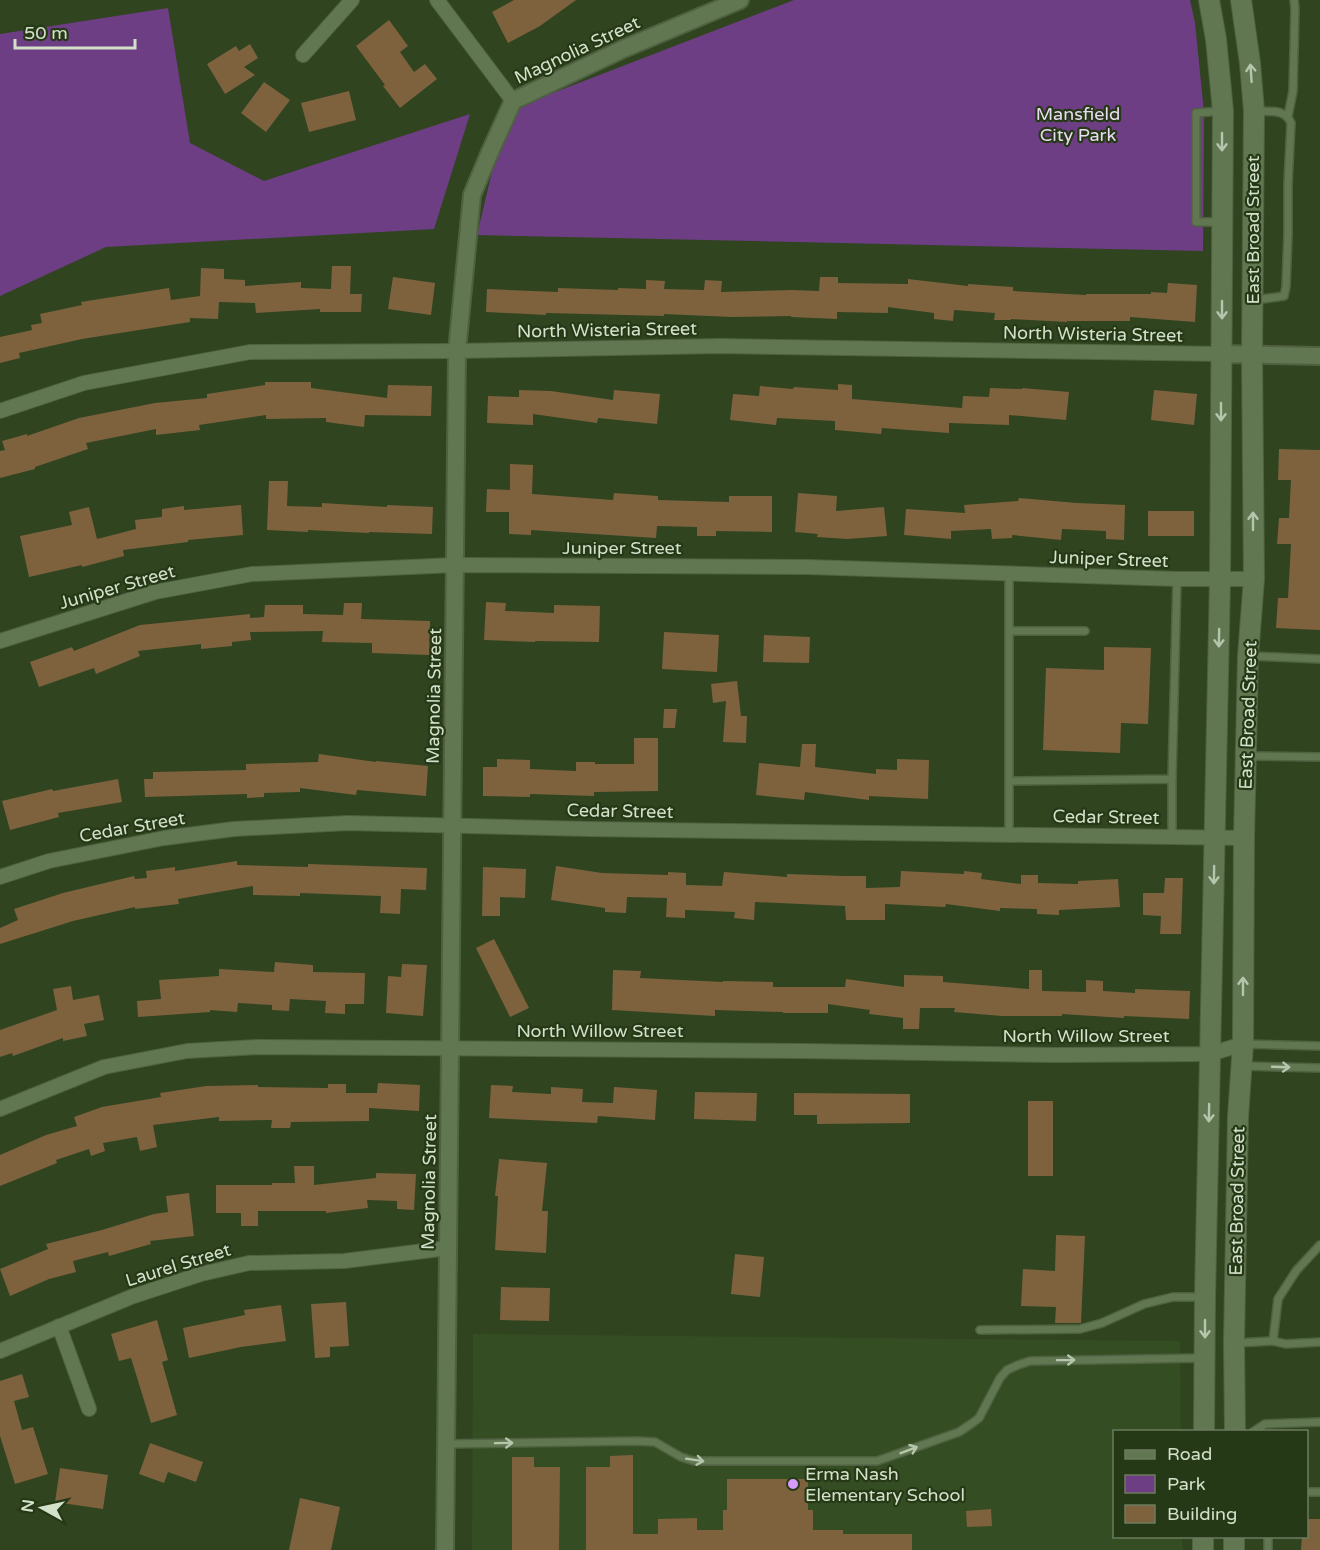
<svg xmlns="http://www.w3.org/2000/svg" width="1320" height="1550" font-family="'Varela Round',sans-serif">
<rect width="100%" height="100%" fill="#304420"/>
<!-- built -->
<path fill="#354d22" d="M473,1334L1180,1341L1181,1431L1114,1432V1536L1182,1537L1183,1550H472Z"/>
<!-- green -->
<path fill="#6d3e84" d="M794,0H1190L1195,23L1204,112L1203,251L477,235L495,159L519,106Z
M168,8L190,143L264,181L470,114L434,229L106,247L0,296V34Z"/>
<!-- building -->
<path fill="#7e623e" d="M514,0H576L540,26L508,43L492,12Z
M389,20L408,46L400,52L414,72L425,64L437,79L400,108L383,86L385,85L356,46Z
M250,44L258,58L244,67L255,75L225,94L207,64L236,46L239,51Z
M264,82L290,100L266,132L241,113Z
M349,91L356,120L309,132L301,103Z
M332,266H351L350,294H362L361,312H320V309L256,313L255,303L219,302L218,319L190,318V322L82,339L19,353L20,358L0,363V337L32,330L31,325L42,323L40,314L82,305L81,302L169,288L171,300L200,296L201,268L224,269V279L245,280V286L301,282V288L331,289Z
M393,277L435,283L431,315L388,309Z
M820,277H838V283L908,284V279L968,286V284L1013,287V291L1086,295V294H1151V292L1167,293L1168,283L1197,285L1195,322L1130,317V321H1067V322L1011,319V320H994L995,313L954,310L953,321L934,319V313L888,307V313L837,312V319L791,317V316L732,317L664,314V316L546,313V315L486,312L487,289L558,292V288L618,290V288L646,289V280L665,281L664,289L704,290L705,280L722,281L721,292L792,290L819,291Z
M265,382H311V388L387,398L388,385L432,386L431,416L365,415L364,427L326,422V418L266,419V415L199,425L200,430L156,435V429L86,443L88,449L35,467V469L0,478V451L5,450L2,441L27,434V436L79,418L155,403L207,398V394L265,385Z
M838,384L852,385V399L962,408L963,396L989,397L990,388L1022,389V388L1069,392L1066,420L1009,415V425L949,423V433L882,428L881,434L835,430V421L777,418L776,425L730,420L733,394L759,396L760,386L793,389L794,387L838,390Z
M519,390L551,391L613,400L614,390L660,394L657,424L598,418L597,423L533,414V425L487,423L488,396L519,397Z
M1154,390L1197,394L1194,425L1151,420Z
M1279,449L1320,450V630L1276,628L1278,598H1288L1291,544H1277L1279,518H1289L1291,480H1278Z
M510,464L533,465L532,494L613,500L614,493L658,496V500L729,502V496H772V532L716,531V536H697V527L657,526L656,538L531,530V535L509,534V512H486L487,489L510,490Z
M269,481H288L287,506L322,507V503L387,507V505L433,507L432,534L369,532V533L308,530V532L267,530Z
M798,493L837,496L836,511L884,507L887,536L847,539L817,537L818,534L795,532Z
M1019,498L1077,503L1125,505L1124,540L1106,539V531L1062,529L1061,540L1012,535V538L992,539L991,529L951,531V539L904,535L906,509L965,513L964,505L1018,501Z
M241,505L243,535L188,540V542L123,550L124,556L82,567V565L29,577L20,536L72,525L69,512L89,507L97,539L136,529L135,520L162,517V509L184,506V510Z
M1148,511H1194V536H1148Z
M486,602L506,603L505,611L554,613V605L600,606L599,642L535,641V642L484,640Z
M344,603H362L361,619L430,621L429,655L372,653V643L322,642L323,631L250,632L251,640L232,642V646L201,649V644L138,651L140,656L96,674L94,668L39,687L30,662L72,647L74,651L140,625L250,614V618L264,617L265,605H303V614L343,615Z
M664,632L719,635L717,672L662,669Z
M764,635L810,637L809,663L763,662Z
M1104,647L1151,648L1148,724L1121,723L1120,753L1043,750L1046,668L1104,670Z
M737,681L741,716H747L746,743L723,742L726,701L713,703L711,684Z
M664,709H677L675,728H663Z
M634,738H658V791L594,792V796L530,794V797L483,796V767H497V759L530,760V769L576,771V762H595V764H634Z
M802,744H816L815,767L876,774V769L897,770V759L929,760L928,799L869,796V800L805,792L804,800L756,795L759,763L800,767Z
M319,754L376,762V761L428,766L426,796L357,790L356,795L300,788V792L264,793V797L247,798V794L145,797L144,779H153V772L246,770V764L318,762Z
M118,779L122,802L58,813L59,817L10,830L2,801L52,789L53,791Z
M237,861V865L308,867V864L427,868L426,890L401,889L400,914L380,913L381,896L300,893V896L253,895V886L178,899L179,904L135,909V907L73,921L0,944V928L18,920L14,909L63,893L134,876L135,879L147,878L146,871L175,867V871Z
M556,866L602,873L668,875V872L686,873V885L722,886L724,872L787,877V874L845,876H866V888L900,887L901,871L964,874V871L982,873L981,879L1021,884V875H1038V883L1078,884V881L1118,879L1120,907L1059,910V915L1037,914V909L1000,908V911L946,904L945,907L885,904V920H846L845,906L755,902L754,920L734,918L735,912L685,910V918L666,917L667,898L627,897L626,913L605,912V908L551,900Z
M483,867L526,869L525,898L500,897V916H482Z
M1165,878H1183L1181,934H1160L1161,916L1143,915V893H1164Z
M494,939L529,1008L510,1017L476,948Z
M275,962L313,965V972L365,973L364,1004H345V1014L325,1013L326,1001L290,999L289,1011L272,1010V1005L238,1003L237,1012L210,1010V1012L138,1017L137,1001L161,999L159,980L219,976V969L274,972Z
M402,964L427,965L423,1016L386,1013L388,976L401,977Z
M613,970L641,971L640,978L723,982V981L773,982V987H845L846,979L904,987V975L943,976V982L1029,989V970H1042V991L1086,992V980L1103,981V991L1135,993V989L1190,991L1189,1019L1124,1016V1018L1062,1014V1016H1002L954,1012L955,1008H920L919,1029H903V1018L869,1014L870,1010L828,1004V1013H783V1012L715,1010V1016L612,1010Z
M71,986L73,1000L99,995L104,1020L84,1024L87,1036L63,1041V1038L13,1056L12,1053L0,1057V1030L57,1010L53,989Z
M378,1083L420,1085L419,1111L369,1108V1121L291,1122L290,1128H271L272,1120L219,1121V1117L153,1125L157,1147L140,1151L137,1137L103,1143L105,1151L91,1156L89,1149L56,1160L57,1163L0,1186V1155L46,1135L77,1126L74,1117L102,1107L161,1097L160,1093L206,1086L258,1085V1087L328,1088V1084H346V1093H377Z
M491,1085L513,1086L512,1092L551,1094V1087L583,1089L582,1102L613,1103L614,1087L657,1090L655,1120L598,1116L597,1123L489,1118Z
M695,1092L757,1093L756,1121L694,1119Z
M794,1093L910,1094V1123L817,1124V1115H794Z
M1028,1101H1053V1176H1028Z
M499,1159L547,1163L542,1211H548L546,1253L495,1250L498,1196H495Z
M294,1166H314V1185L376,1178V1173L416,1174L414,1210L397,1209V1201L367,1200L368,1208L326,1213V1211H258V1226H241V1213H216V1185H272V1183H295Z
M189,1193L194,1236L150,1241L151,1244L109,1256L108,1252L73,1261L76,1272L49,1279L10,1296L0,1269L48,1249L46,1244L102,1230L154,1214L168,1212L166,1196Z
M1056,1235L1085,1236L1081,1323H1055L1056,1307L1021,1306L1023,1269L1055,1271Z
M735,1254L764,1257L760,1297L731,1294Z
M501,1287L550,1288L549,1321L500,1320Z
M346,1302L349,1346L330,1347V1357L315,1358L311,1304Z
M281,1305L286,1341L241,1347L189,1358L183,1328L245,1315L244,1310Z
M157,1320L168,1360L162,1362L177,1415L151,1423L131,1358L119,1361L111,1334Z
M22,1374L29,1397L14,1401L22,1430L33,1427L48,1474L15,1484L0,1436V1381Z
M150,1443L203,1462L196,1482L168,1472L164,1483L139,1474Z
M633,1455V1534H658V1519L697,1518V1530H723V1510H727V1479H808V1510H813V1530H843V1534H912V1550H586V1467H610V1456Z
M512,1457H534V1467H560L559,1550H512Z
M60,1468L108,1475L103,1509L55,1502Z
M300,1498L340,1507L331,1550H289Z
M991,1509L992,1526L967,1527L966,1511Z
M1306,1519H1320V1550H1301L1302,1536H1306Z"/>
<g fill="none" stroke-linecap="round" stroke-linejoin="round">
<defs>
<path id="service" d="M1288,116L1293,91L1295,8L1294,0
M1219,222H1196V113L1221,111
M1255,300L1284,296L1286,287L1288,234V184L1291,123C1285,108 1269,112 1255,111
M1009,631H1085
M1251,656L1320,659
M1248,756L1320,757
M1172,779L1177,579
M1009,781V573
M1009,834V781L1172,779V836
M1245,1044L1320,1046
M1244,1066L1320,1068
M980,1330L1080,1329L1102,1323L1144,1304L1173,1297H1202
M1273,1341L1286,1344L1320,1342
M1236,1343L1273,1341L1278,1299L1296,1271L1320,1245
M1253,1432L1265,1424L1320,1422
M446,1444L637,1441L655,1442L681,1457L694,1461H877L959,1432L971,1424L979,1418L1000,1378L1007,1370L1018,1365L1030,1361L1203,1358
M1306,1492H1320
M1268,1536V1550"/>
<path id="minor" d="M437,0L513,101
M303,55L352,0
M0,411L84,383L250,352L457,351L720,346L1222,354
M0,641L155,592L252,574L455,565L808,567L1177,579H1254
M0,877L49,861L164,838L234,829L348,823L588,829L1244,838
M0,1109L104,1067L187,1051L258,1047L804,1051L1055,1055L1210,1054L1243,1044
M59,1326L89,1409
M0,1351L131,1297L201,1274L249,1263L344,1261L448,1248"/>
<path id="tertiary" d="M1222,354L1320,356
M445,1550L457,351L472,195L490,152L513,101L623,49L740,0"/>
<path id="secondary" d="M1204,1432L1205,1297L1220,579L1223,111L1216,39L1209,0
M1235,1432L1234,1343L1238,1117L1243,1044L1244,838L1248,656L1254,579L1252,355L1254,111L1250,63L1241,0
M1203,1550V1536
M1234,1550V1536"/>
</defs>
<!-- service casing -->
<use href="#service" stroke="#4f6141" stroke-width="10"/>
<!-- minor casing -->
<use href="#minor" stroke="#4f6141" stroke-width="16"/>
<!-- tertiary casing -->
<use href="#tertiary" stroke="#4f6141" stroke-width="20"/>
<!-- secondary casing -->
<use href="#secondary" stroke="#4f6141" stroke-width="22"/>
<!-- service -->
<use href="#service" stroke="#607751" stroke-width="7"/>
<!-- minor -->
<use href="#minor" stroke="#607751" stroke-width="14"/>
<!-- tertiary -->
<use href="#tertiary" stroke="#607751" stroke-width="16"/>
<!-- secondary -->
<use href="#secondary" stroke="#607751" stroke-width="20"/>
</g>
<!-- one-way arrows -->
<defs><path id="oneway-shaft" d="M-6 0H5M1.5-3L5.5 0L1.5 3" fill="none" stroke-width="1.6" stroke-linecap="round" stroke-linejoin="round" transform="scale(1.5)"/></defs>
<g stroke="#b6c6ac">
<use href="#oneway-shaft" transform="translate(1251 73) rotate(-94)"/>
<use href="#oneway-shaft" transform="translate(1222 142) rotate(90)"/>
<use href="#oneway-shaft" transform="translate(1222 310) rotate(90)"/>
<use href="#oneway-shaft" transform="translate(1221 412) rotate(90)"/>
<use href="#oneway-shaft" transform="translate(1253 521) rotate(-90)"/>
<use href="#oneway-shaft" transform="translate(1219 638) rotate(91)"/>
<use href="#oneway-shaft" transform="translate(1214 875) rotate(91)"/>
<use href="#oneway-shaft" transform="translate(1243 986) rotate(-90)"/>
<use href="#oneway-shaft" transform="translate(1281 1067) rotate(2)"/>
<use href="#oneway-shaft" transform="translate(1209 1113) rotate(91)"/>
<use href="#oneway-shaft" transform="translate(1205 1329) rotate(90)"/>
<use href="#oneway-shaft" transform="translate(1066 1360) rotate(-1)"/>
<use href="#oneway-shaft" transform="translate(504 1443) rotate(-1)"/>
<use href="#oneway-shaft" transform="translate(909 1450) rotate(-21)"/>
<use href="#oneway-shaft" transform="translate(695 1460) rotate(9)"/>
</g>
<!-- markers -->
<circle fill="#d79bf9" stroke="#263916" stroke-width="2" cx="793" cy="1484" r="6"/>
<g text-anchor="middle" stroke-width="4.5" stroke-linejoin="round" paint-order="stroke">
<!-- street labels -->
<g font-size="18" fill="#d3e0ca" stroke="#263916">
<text transform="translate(577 50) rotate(-25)" y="6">Magnolia Street</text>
<text transform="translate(1253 230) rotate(-90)" y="6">East Broad Street</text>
<text transform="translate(607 330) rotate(-1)" y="6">North Wisteria Street</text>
<text transform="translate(1093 334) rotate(1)" y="6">North Wisteria Street</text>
<text x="622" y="554">Juniper Street</text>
<text transform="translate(1109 559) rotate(2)" y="6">Juniper Street</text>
<text transform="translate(117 587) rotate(-16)" y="6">Juniper Street</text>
<text transform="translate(434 696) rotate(-89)" y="6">Magnolia Street</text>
<text transform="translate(1248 715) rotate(-88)" y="6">East Broad Street</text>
<text transform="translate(620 811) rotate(1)" y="6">Cedar Street</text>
<text transform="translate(1106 817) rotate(1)" y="6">Cedar Street</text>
<text transform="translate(132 827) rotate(-10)" y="6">Cedar Street</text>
<text x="600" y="1037">North Willow Street</text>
<text x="1086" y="1042">North Willow Street</text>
<text transform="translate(429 1182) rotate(-89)" y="6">Magnolia Street</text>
<text transform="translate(1237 1201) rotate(-89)" y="6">East Broad Street</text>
<text transform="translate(178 1265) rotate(-17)" y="6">Laurel Street</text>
</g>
<!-- park labels -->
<g font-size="18" fill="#e9dbf2" stroke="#263916">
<text x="1078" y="120">Mansfield<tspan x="1078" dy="21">City Park</tspan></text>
</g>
<!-- poi labels -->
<g font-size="18" fill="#d3e0ca" stroke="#263916" text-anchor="start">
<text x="805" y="1480">Erma Nash<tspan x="805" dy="21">Elementary School</tspan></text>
</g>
</g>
<!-- legend -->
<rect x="1113" y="1430" width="195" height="108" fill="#263916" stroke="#6b7c5e" stroke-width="1.5"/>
<rect x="1125" y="1450" width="30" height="9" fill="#607751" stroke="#6b7c5e" stroke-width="1.5"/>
<text x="1167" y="1460" font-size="18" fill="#d3e0ca">Road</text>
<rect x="1125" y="1475" width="30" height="18" fill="#6d3e84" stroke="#6b7c5e" stroke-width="1.5"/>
<text x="1167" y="1490" font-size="18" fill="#d3e0ca">Park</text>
<rect x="1125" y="1505" width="30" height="18" fill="#7e623e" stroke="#6b7c5e" stroke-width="1.5"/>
<text x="1167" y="1520" font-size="18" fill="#d3e0ca">Building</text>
<!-- north arrow -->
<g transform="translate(42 1508) rotate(278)" stroke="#263916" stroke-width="4.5" paint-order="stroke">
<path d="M0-4.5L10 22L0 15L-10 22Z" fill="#d3e0ca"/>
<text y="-9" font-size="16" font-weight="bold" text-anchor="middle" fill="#d3e0ca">N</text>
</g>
<!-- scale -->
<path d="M15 39v9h120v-9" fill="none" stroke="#d3e0ca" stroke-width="3"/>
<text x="24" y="39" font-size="18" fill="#d3e0ca" stroke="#263916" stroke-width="4.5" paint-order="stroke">50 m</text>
</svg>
